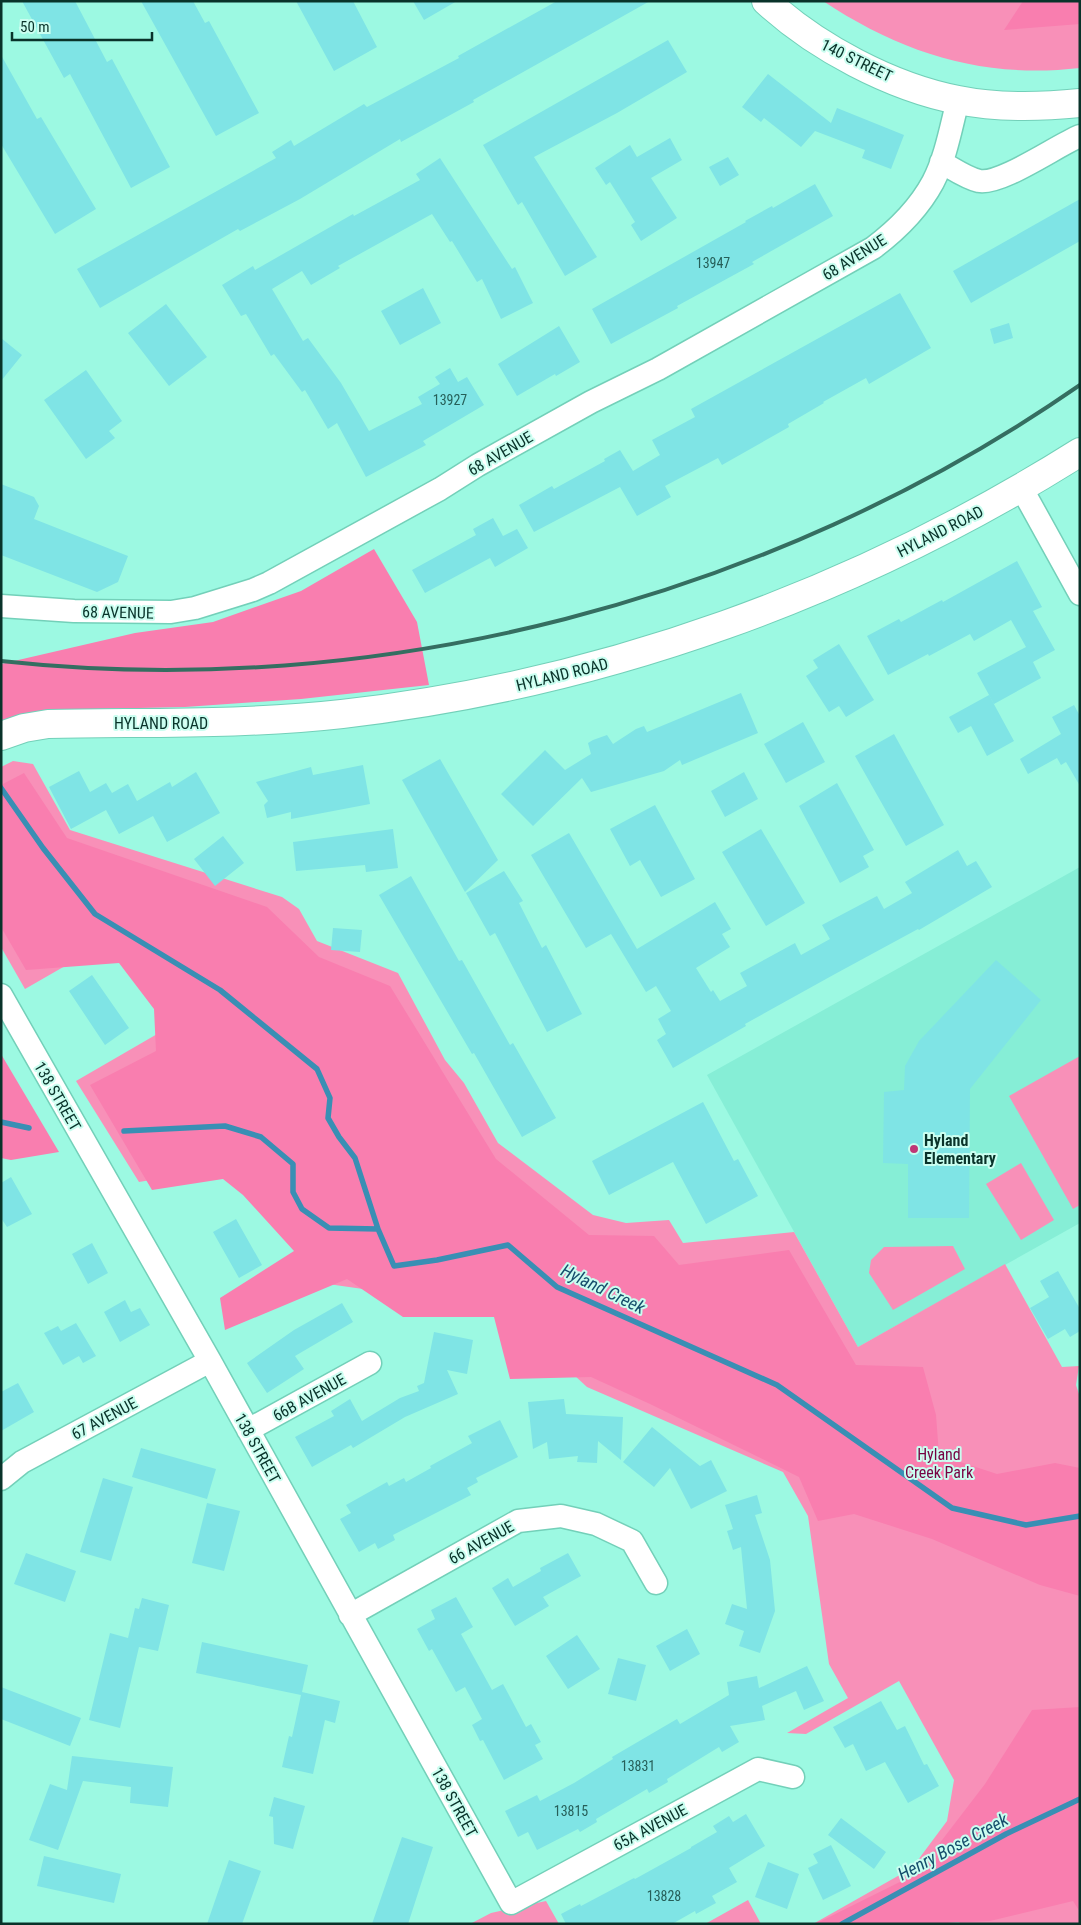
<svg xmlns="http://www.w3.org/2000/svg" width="1081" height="1925" font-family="'Roboto Condensed',sans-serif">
<rect width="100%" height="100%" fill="#9cf9e2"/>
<!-- built -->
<path fill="#86eed6" d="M1080,867V1223L858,1347L707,1075Z"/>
<!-- green -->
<path fill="#f890b8" d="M823,1H1080V68C984,79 903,54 823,1Z
M13,761L33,764L70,830L282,897L299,909L317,941L398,973L445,1060L464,1083L498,1143L593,1215L626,1223L669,1220L683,1243L794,1232L858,1347L1005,1264L1062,1367L1079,1366L1076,1385L1080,1397V1924H962L951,1918L922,1924H813L912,1868L947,1821L954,1780L899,1681L806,1734L787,1733L848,1698L829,1664L808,1516L783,1472L587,1387L503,1309L321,1283L252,1163L139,1182L76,1081L171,1026L119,935L25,989L1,947V767Z
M1080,1056V1205L1073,1209L1009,1096Z
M1021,1163L1054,1220L1021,1240L986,1184Z
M953,1246L965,1269L893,1310L869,1273L871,1260L884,1247Z
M748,1900L761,1924H705Z
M546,1901L559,1924H470L491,1913Z"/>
<!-- forest -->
<path fill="#f97eaf" d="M1023,1H1080V24L1004,30Z
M374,549L417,622L429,685L301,699L185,707L45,710L1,723V664L135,633L213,622L301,591Z
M24,773L67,838L267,907L319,957L390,986L496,1159L589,1235L654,1236L679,1265L789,1250L856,1365L923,1367L936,1415L939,1455L997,1474L1055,1463L1080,1468V1596L1040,1585L932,1539L854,1514L818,1521L799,1477L650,1404L591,1377L510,1379L494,1317H403L347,1279L225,1330L220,1298L294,1251L243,1195L223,1179L152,1190L90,1085L156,1051L154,1009L119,963L26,970L1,927V785Z
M1,1054L59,1152L11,1160L1,1158Z
M1080,1707V1912L1073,1901L990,1921L926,1924H815L916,1874L985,1784L1032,1710Z"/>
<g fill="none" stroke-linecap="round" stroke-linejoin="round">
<!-- stream -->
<path stroke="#398fb4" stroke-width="5.5" d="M1,788L43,848L95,914L220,990L317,1069L330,1098L328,1118L339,1137L355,1158L378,1229
M1,1122L29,1128
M124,1131L225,1126L261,1137L293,1164V1192L302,1209L329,1228L378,1229L394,1266L437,1260L508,1245L557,1287L777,1385L952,1508L1026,1525L1080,1516
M842,1924L1006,1834L1080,1799"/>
</g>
<!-- building -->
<path fill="#7fe4e5" d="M22,1H75L107,62L112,59L170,167L131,188L70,74L64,78Z
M141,1H193L205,23L209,21L259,113L216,136Z
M296,1H353L377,47L334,71Z
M413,1H457L424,20Z
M557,1H650L473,100L474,102L401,142L400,139L300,199L240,231L238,229L100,308L77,269L276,158L272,152L291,140L294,146L364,104L367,107L459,58L458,56Z
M668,40L687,72L617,113L534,157L597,257L565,276L522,202L518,205L483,145Z
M1,55L37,119L41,117L96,209L55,234L1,144Z
M768,74L831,123L837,108L904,135L891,169L862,158L865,150L815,131L801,147L764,118L761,122L742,107Z
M670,138L682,160L651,178L677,218L641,241L631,225L635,222L610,182L606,185L595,168L630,145L637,157Z
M728,157L739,175L720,186L709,167Z
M440,158L512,269L515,267L533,303L501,319L482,279L477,282L452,241L450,242L432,214L338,266L340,268L311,285L302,271L272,289L303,341L308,338L341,383L369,431L422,404L418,397L440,384L435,377L450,368L458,382L467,377L484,405L423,441L426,445L366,477L337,423L328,429L305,390L302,392L274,354L271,356L246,314L241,316L222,285L253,266L255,270L353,214L354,216L420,180L416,174Z
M815,184L833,216L752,262L754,264L677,306L678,308L611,344L592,309L746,222L745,221L772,206L773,208Z
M1080,199V241L971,303L953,271Z
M423,288L441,323L400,345L381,311Z
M900,293L931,348L869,384L866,378L823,402L824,403L788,424L789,427L722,465L718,458L665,486L671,497L637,516L620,487L534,532L519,505L552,486L554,489L605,461L604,459L620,450L633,471L660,455L652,440L695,417L691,409Z
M166,304L207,357L169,386L128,333Z
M1009,323L1013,338L994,344L990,329Z
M559,326L580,362L556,376L555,374L517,396L498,364Z
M1,338L22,355L1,381Z
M86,370L122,421L109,431L115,438L86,459L44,400Z
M1,484L34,497L39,506L34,519L128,556L118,582L97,592L1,555Z
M493,518L503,536L517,529L528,548L495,567L490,558L425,593L412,570L476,535L473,529Z
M1017,561L1042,607L1033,611L1055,650L1033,662L1041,678L994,704L977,673L1026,647L1011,620L974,641L970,634L929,656L928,654L888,675L867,636L899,619L901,622L942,600L943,602Z
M839,644L874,700L846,717L839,706L829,712L806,676L818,668L813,660Z
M741,693L758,733L682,765L680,760L664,771L591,792L582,778L533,826L501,794L545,750L565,770L591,754L588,743L593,740L607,735L613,744L636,729L644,726L647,732Z
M989,695L1014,741L987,756L971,726L958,733L949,717Z
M1074,705L1080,716V786L1066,762L1061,765L1057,758L1028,774L1020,759L1061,734L1052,717Z
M803,722L825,762L786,783L764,744Z
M894,734L944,825L906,846L855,756Z
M440,759L498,860L465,892L402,780Z
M363,765L370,804L291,819V812L267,818L264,805L268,801L256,782L311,767L313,775Z
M79,771L90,792L106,783L112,793L128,784L137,801L170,782L172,787L196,772L220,813L167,842L153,816L119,834L106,810L71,829L49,787Z
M744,772L758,799L725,817L711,791Z
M837,783L874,850L863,856L869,867L840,883L799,806Z
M655,805L695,879L661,897L640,860L630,866L610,829Z
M393,829L398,868L366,872L365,865L296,871L293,842Z
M761,829L805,903L766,926L722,852Z
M569,833L637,949L715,902L731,929L722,934L730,947L696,968L711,992L713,990L720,1001L747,986L740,973L795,943L801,955L830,939L822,925L877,896L884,909L912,893L905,882L958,850L967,866L976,861L992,887L919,930L918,929L835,974L745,1024L746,1026L673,1068L657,1040L666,1034L658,1019L671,1011L656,986L646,992L611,934L586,948L531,855Z
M223,836L244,863L215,886L194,859Z
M504,871L523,901L519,903L542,948L546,945L582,1014L547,1032L495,933L490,936L466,893Z
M411,876L459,961L462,960L510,1045L513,1043L556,1118L522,1137L474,1053L472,1054L379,895Z
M333,928L362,930L360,952L331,950Z
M996,960L1041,1000L970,1089L969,1218H908V1164L883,1163L884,1092L904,1090L905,1066L919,1041Z
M92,975L129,1028L105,1045L69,991Z
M703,1102L734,1161L738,1159L758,1196L706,1224L673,1162L609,1195L592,1161Z
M11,1177L32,1214L7,1227L1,1218V1183Z
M236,1219L262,1265L239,1278L213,1232Z
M92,1243L108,1273L88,1284L72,1254Z
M1058,1271L1080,1309V1331L1070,1337L1065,1329L1048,1339L1030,1308L1049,1297L1040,1281Z
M125,1300L131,1312L140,1308L150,1325L120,1342L104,1312Z
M342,1303L353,1322L295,1356L304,1369L267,1393L247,1363L294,1330Z
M76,1323L96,1356L83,1363L79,1356L63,1365L44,1333L58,1326L61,1331Z
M434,1332L473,1340L467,1374L447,1370L458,1394L405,1417L353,1448L351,1445L312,1467L295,1437L334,1416L331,1411L350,1399L362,1421L400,1398L419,1391L417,1386L424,1383Z
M18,1383L34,1412L1,1431V1392Z
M564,1399L566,1414L623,1417L621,1460L598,1441L597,1463L577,1462L578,1456L549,1459L547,1442L533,1449L528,1402Z
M500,1420L518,1457L476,1478L478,1482L467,1488L471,1495L393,1535L395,1540L378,1549L375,1543L359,1552L340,1519L351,1513L346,1505L387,1482L389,1486L404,1478L406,1482L431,1468L430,1466L472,1443L468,1436Z
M652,1427L700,1466L711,1460L727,1491L691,1509L670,1468L654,1487L623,1462Z
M141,1448L216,1469L207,1499L132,1477Z
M103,1478L133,1487L111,1561L80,1552Z
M757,1495L762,1513L755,1515L770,1560L775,1611L760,1653L739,1646L744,1631L725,1624L732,1604L747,1609L741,1547L733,1550L727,1531L733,1529L725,1505Z
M207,1503L240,1511L224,1571L192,1563Z
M26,1553L76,1571L65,1602L14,1584Z
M568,1553L581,1576L543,1597L549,1606L515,1626L492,1588L508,1578L513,1587L541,1571L540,1568Z
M456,1597L473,1627L461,1634L492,1690L503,1684L526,1727L531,1724L541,1742L535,1745L543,1759L504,1780L483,1740L480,1741L472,1725L482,1719L465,1687L456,1692L432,1649L429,1651L417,1629L435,1619L431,1610Z
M142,1598L169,1605L158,1651L139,1647L120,1728L89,1720L110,1633L128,1638L135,1608L139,1609Z
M687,1629L700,1654L670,1671L656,1646Z
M577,1635L600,1669L568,1689L546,1656Z
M202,1642L308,1665L302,1692L340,1701L335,1723L325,1720L313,1774L282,1767L289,1736L292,1737L301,1695L196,1673Z
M618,1658L646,1665L636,1701L608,1694Z
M807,1666L824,1701L804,1710L796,1691L762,1706L765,1720L730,1726L739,1742L722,1752L719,1747L667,1779L668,1782L649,1793L647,1789L596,1819L597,1822L580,1832L578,1829L537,1850L528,1832L518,1837L505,1811L537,1795L540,1801L574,1783L613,1759L612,1757L677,1719L680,1724L729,1695L727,1682L757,1676L759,1688Z
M1,1687L81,1718L70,1746L1,1719Z
M881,1701L897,1730L905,1726L924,1765L927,1764L939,1786L908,1803L885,1762L866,1771L853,1744L845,1748L833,1727Z
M72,1756L173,1767L168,1807L130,1803L131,1787L83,1781L58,1850L29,1840L50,1784L67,1790Z
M274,1797L305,1806L293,1849L274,1844L273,1817L269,1816Z
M746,1814L765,1846L729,1868L737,1882L712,1896L716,1903L696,1914L695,1911L672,1924H566L561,1914L580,1904L581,1906L634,1878L635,1879L691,1848V1847L717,1832L713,1826L729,1816L733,1822Z
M841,1818L886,1852L874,1869L828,1835Z
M402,1837L433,1847L408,1924H372Z
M831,1845L851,1886L823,1900L808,1868L818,1863L813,1854Z
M44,1856L121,1874L114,1903L37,1886Z
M229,1860L261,1871L242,1924H207Z
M768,1862L799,1874L787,1909L755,1897Z"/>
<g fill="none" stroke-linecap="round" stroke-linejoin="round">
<defs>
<path id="street" d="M941,162C952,168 966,178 979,181C1001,185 1056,146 1080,136
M1022,489L1080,594
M1,606L74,611L171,612L195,608L253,590L269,583L440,489L478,465L591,402L658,369L873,248C897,230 919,208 933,182C946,157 951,127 958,100
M1,995L210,1361L511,1903L758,1769L793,1777
M248,1430L370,1363
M1,1479L22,1462L210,1361
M350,1615L518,1521L561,1516L596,1524L632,1541L656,1583"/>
<path id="secondary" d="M766,1C816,47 891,87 958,100C997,108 1040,107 1080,103
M1,736L24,728L48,724C146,722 244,725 342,714C605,684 856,593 1080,452"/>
</defs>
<!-- street casing -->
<use href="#street" stroke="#73d0b9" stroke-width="25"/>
<!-- secondary casing -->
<use href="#secondary" stroke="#73d0b9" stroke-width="30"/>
<!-- street -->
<use href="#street" stroke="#fff" stroke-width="22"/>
<!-- secondary -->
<use href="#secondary" stroke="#fff" stroke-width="28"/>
<!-- rail -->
<path stroke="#356e61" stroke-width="4" d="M1,661C377,702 770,600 1080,385"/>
</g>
<!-- markers -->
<circle fill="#bf3776" stroke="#cafef0" stroke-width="2" cx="914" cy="1149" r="5"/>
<g text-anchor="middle" stroke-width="4" stroke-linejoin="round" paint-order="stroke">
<!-- number labels -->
<g font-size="14" fill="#265f59">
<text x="713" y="268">13947</text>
<text x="450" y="405">13927</text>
<text x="638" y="1771">13831</text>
<text x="571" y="1816">13815</text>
<text x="664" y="1901">13828</text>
</g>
<!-- street labels -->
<g font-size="16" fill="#09332a" stroke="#cafef0">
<text transform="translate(857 60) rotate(26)" y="6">140 STREET</text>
<text transform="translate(854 257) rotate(-32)" y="6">68 AVENUE</text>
<text transform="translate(500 453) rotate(-30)" y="6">68 AVENUE</text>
<text transform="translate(940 531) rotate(-27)" y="6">HYLAND ROAD</text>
<text transform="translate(118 612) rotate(1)" y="6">68 AVENUE</text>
<text transform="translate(562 674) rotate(-14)" y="6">HYLAND ROAD</text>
<text x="161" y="729">HYLAND ROAD</text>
<text transform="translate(58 1096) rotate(60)" y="6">138 STREET</text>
<text transform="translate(309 1397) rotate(-29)" y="6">66B AVENUE</text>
<text transform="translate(104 1418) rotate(-28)" y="6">67 AVENUE</text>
<text transform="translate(258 1448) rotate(61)" y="6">138 STREET</text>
<text transform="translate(481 1542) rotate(-29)" y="6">66 AVENUE</text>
<text transform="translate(455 1802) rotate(61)" y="6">138 STREET</text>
<text transform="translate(650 1827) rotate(-28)" y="6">65A AVENUE</text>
</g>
<!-- poi labels -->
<g font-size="16" font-weight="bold" fill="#09332a" stroke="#cafef0" text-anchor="start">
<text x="924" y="1146">Hyland<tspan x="924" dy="18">Elementary</tspan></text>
</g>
<!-- park labels -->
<g font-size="16" fill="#770242" stroke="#cafef0">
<text x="939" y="1460">Hyland<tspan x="939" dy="18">Creek Park</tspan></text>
</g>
<!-- water labels -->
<g font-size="18" font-style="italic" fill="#164e6c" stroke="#cafef0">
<text transform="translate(603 1289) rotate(26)" y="6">Hyland Creek</text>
<text transform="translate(953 1847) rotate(-28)" y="6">Henry Bose Creek</text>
</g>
</g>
<!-- border -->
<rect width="1081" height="1925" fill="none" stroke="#09332a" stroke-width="5"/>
<!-- scale -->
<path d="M12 32v8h140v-8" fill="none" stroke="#09332a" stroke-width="2.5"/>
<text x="20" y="32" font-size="15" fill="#09332a" stroke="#cafef0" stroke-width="4" paint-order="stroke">50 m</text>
</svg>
